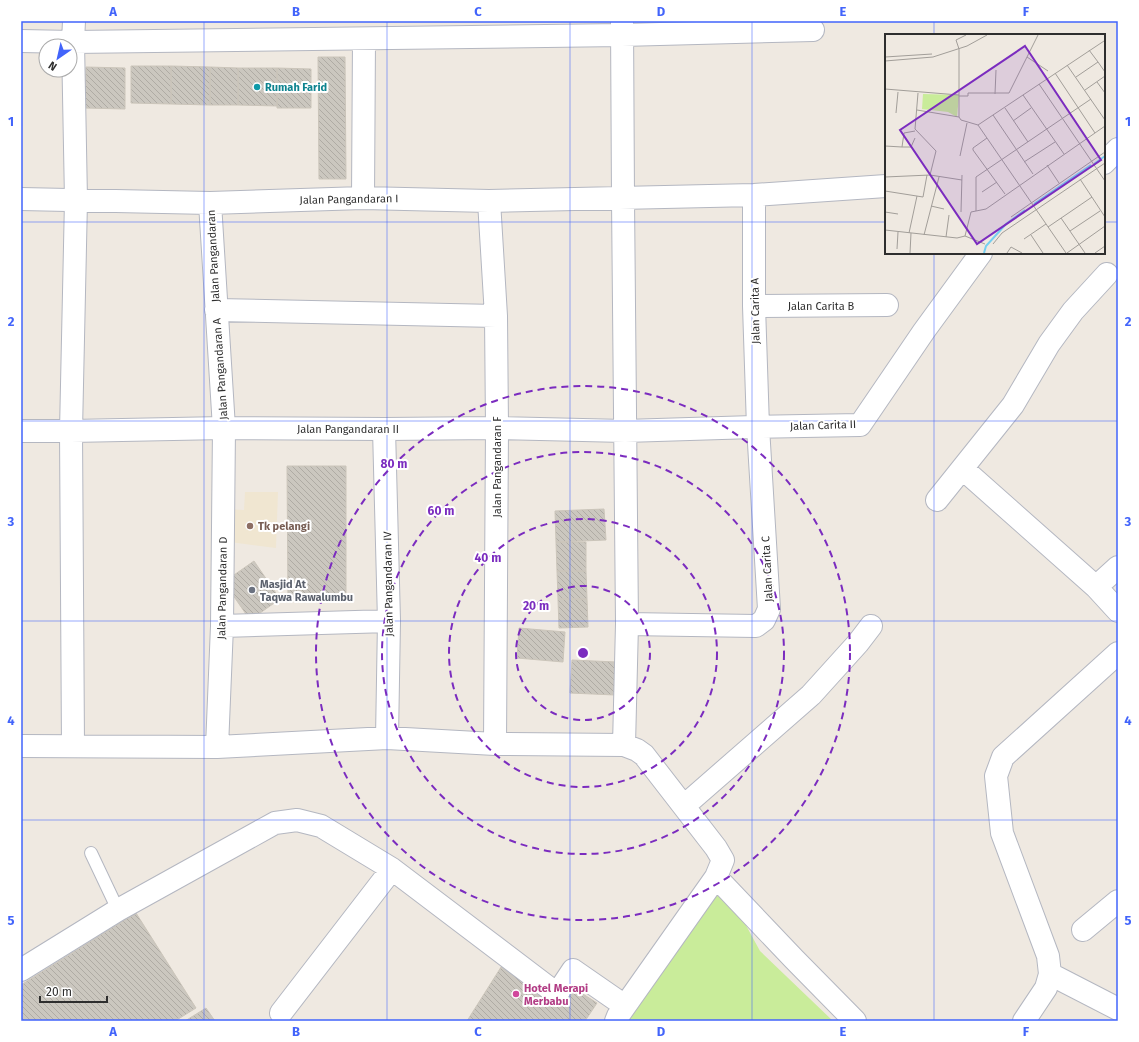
<svg xmlns="http://www.w3.org/2000/svg" width="1139" height="1042" font-family="'Fira Sans',sans-serif">
<defs>
<pattern id="building-back-hatch" width="6" height="6" patternUnits="userSpaceOnUse"><rect width="6" height="6" fill="#cbc7bf"/><path d="M-1 5l2 2M0 0l6 6M5-1l2 2" fill="none" stroke="#afaba4"/></pattern>
</defs>
<rect width="100%" height="100%" fill="#efe9e1"/>
<!-- education -->
<path fill="#f0e6d1" d="M245,492H278L276,548L222,541V509L244,510Z"/>
<!-- pitch -->
<path fill="#c9ec9a" d="M724,885L760,951L833,1021H631L624,1015Z"/>
<!-- building -->
<path fill="url(#building-back-hatch)" stroke="#cbc5ba" d="M318,57H345L346,179H319Z
M131,66H171V104L131,103Z
M171,66L210,67V105L171,104Z
M86,67L125,68V109L85,108Z
M210,67L238,68V105H210Z
M238,68H277V106L238,105Z
M277,68L311,69V108H277Z
M287,466H346V599H288Z
M604,509L606,540L556,542L555,511Z
M556,542H586V571H557Z
M254,561L280,599L250,620L224,582Z
M557,571H586L587,599H558Z
M558,599H587L588,627L559,628Z
M519,628L565,632L563,662L517,658Z
M572,660L616,662L615,695L570,693Z
M136,913L196,1008L175,1021H21V985Z
M503,964L572,987L597,1003L585,1021H467Z
M206,1008L215,1021H185Z"/>
<g fill="none" stroke-linecap="round" stroke-linejoin="round">
<defs>
<path id="lane" d="M91,853L118,910"/>
<path id="street" d="M622,21L623,199L627,624L624,745
M1104,163L1118,149
M363,198L364,39
M21,199L210,203L363,198L489,201L754,195L886,186
M489,201L496,316L497,428L495,744
M210,203L224,428L222,626L217,747
M754,306L887,305
M216,310L496,316
M384,429L389,621L387,738
M21,431H71L224,428L384,429L497,428L625,431L754,427L860,425L924,331L981,253
M963,469L1096,587L1118,611
M937,500L1013,405L1049,344L1073,311L1107,274
M1096,587L1118,567
M627,624L756,626L764,620L769,609L758,427L754,306V195
M222,626L389,621
M21,746L217,747L387,738L495,744L624,745L637,750L644,755L716,848L723,860L716,877L618,1016L616,1021
M73,746L71,431L76,200L73,42L622,35L813,30
M684,806L811,695L858,643L871,626
M716,877L794,959L855,1021
M1083,930L1118,901
M21,970L118,910L275,823L297,820L321,826L392,869L557,994L573,970L625,1006
M1050,974L1118,1009
M281,1013L392,869
M1024,1021L1046,988L1050,974L1048,956L1002,833L996,776L1003,757L1118,653"/>
<path id="secondary" d="M21,41L73,42L74,21"/>
</defs>
<!-- lane casing -->
<use href="#lane" stroke="#b4b7c1" stroke-width="14"/>
<!-- street casing -->
<use href="#street" stroke="#b4b7c1" stroke-width="24"/>
<!-- secondary casing -->
<use href="#secondary" stroke="#b4b7c1" stroke-width="24"/>
<!-- lane -->
<use href="#lane" stroke="#fff" stroke-width="12"/>
<!-- street -->
<use href="#street" stroke="#fff" stroke-width="22"/>
<!-- secondary -->
<use href="#secondary" stroke="#fff" stroke-width="22"/>
</g>
<!-- grid -->
<path fill="none" stroke="#4264fb" stroke-width="1" stroke-opacity="0.55" d="M204,21V1021M387,21V1021M570,21V1021M752,21V1021M934,21V35M21,222H886M1104,222H1118M934,253V1021M21,421H1118M21,621H1118M21,820H1118"/>
<!-- distance rings -->
<g fill="none" stroke="#7b2cbf" stroke-width="2" stroke-dasharray="7 5">
<circle cx="583" cy="653" r="67"/>
<circle cx="583" cy="653" r="134"/>
<circle cx="583" cy="653" r="201"/>
<circle cx="583" cy="653" r="267"/>
</g>
<!-- markers -->
<circle fill="#0f9aa8" stroke="#fff" stroke-width="1.5" cx="257" cy="87" r="4"/>
<circle fill="#8d6e63" stroke="#fff" stroke-width="1.5" cx="250" cy="526" r="4"/>
<circle fill="#6b7280" stroke="#fff" stroke-width="1.5" cx="252" cy="590" r="4"/>
<circle fill="#d1479c" stroke="#fff" stroke-width="1.5" cx="516" cy="994" r="4"/>
<g text-anchor="middle" stroke-width="4" stroke-linejoin="round" paint-order="stroke">
<!-- culture labels -->
<g font-size="11" font-weight="bold" fill="#0d838f" stroke="#fff" text-anchor="start">
<text x="265" y="91">Rumah Farid</text>
</g>
<!-- street labels -->
<g font-size="11" fill="#2e2e2e" stroke="#fff">
<text transform="translate(349 199) rotate(-1)" y="4">Jalan Pangandaran I</text>
<text transform="translate(213 256) rotate(-93)" y="4">Jalan Pangandaran</text>
<text x="821" y="310">Jalan Carita B</text>
<text transform="translate(755 311) rotate(-91)" y="4">Jalan Carita A</text>
<text transform="translate(220 369) rotate(-94)" y="4">Jalan Pangandaran A</text>
<text transform="translate(823 425) rotate(-2)" y="4">Jalan Carita II</text>
<text x="348" y="433">Jalan Pangandaran II</text>
<text transform="translate(497 467) rotate(-90)" y="4">Jalan Pangandaran F</text>
<text transform="translate(767 569) rotate(-93)" y="4">Jalan Carita C</text>
<text transform="translate(388 584) rotate(-91)" y="4">Jalan Pangandaran IV</text>
<text transform="translate(222 588) rotate(-89)" y="4">Jalan Pangandaran D</text>
</g>
<!-- education labels -->
<g font-size="11" font-weight="bold" fill="#785e54" stroke="#fff" text-anchor="start">
<text x="258" y="530">Tk pelangi</text>
</g>
<!-- worship labels -->
<g font-size="11" font-weight="bold" fill="#5b616d" stroke="#fff" text-anchor="start">
<text x="260" y="588">Masjid At<tspan x="260" dy="13">Taqwa Rawalumbu</tspan></text>
</g>
<!-- hotel labels -->
<g font-size="11" font-weight="bold" fill="#b23c85" stroke="#fff" text-anchor="start">
<text x="524" y="992">Hotel Merapi<tspan x="524" dy="13">Merbabu</tspan></text>
</g>
</g>
<!-- overview -->
<g transform="translate(885 34)">
<rect width="220" height="220" fill="#efe9e1"/>
<path d="M38,60L74,61L72,83L63,78L37,75Z" fill="#c9ec9a"/>
<path fill="none" stroke="#75cff0" stroke-width="2" d="M209,130L220,122M149,170L206,131M99,219L101,212L121,190L140,176"/>
<path fill="none" stroke="#a29e99" stroke-width="1" d="M0,23L47,20M142,23L163,37M0,27L48,23L82,12L102,1M213,28L220,38M182,31L220,86M170,39L210,99M191,43L213,28L204,16M212,48L220,59M154,50L220,147M0,55L74,61M200,56L220,42M33,59L30,95L51,117L45,141M110,60L111,36M138,61L179,120M74,62H83V59H124L153,1M120,74L143,108M32,76L74,83L76,86L93,91L219,7M11,79L13,58M108,81L148,140M74,83V15L71,6L81,1M128,87L146,74M93,91L181,219M102,104L88,114V116L120,160M0,112L17,113L19,99L30,97M17,113H26L30,104M75,122L82,89M139,128L170,108M162,131L174,149M0,143L45,141L77,146M195,145L220,183M0,157L38,163L42,141M97,158L112,148M46,172L59,175M91,177V143L206,65M0,178L13,180M76,178L77,141M126,183L220,118M176,184L200,219M163,193L207,163M0,196L72,204L80,202L100,210M185,197L215,177M24,199L32,162M39,201L54,143M146,201L158,219M80,202L86,178L101,175L220,92M61,203L64,181M139,205L161,190M108,210L117,199L220,129M12,215L13,198M25,219L26,199M122,219L126,213L137,219M182,219L220,192M210,219L220,212"/>
<path fill="#7b2cbf" fill-opacity="0.15" stroke="#7b2cbf" stroke-width="2" d="M140,12L216,126L92,210L15,96Z"/>
<rect width="220" height="220" fill="none" stroke="#2e2e2e" stroke-width="2"/>
</g>
<circle cx="583" cy="653" r="6" fill="#7b2cbf" stroke="#fff" stroke-width="2"/>
<g font-size="12" text-anchor="middle" font-weight="bold" fill="#7b2cbf" stroke="#fff" stroke-width="4" stroke-linejoin="round" paint-order="stroke">
<text x="394" y="468">80 m</text>
<text x="441" y="515">60 m</text>
<text x="488" y="562">40 m</text>
<text x="536" y="610">20 m</text>
</g>
<!-- border -->
<rect width="1139" height="1042" fill="none" stroke="#ffffff" stroke-width="44"/>
<!-- north arrow -->
<g transform="translate(58 58) rotate(214)"><circle r="19" fill="#ffffff" stroke="#ababab"/>
<path d="M0-3L7 15L0 10L-7 15Z" fill="#4264fb"/>
<text y="-6" font-size="11" font-weight="bold" text-anchor="middle" fill="#2e2e2e">N</text>
</g>
<!-- scale -->
<path d="M40 996v6h67v-6" fill="none" stroke="#2e2e2e" stroke-width="2"/>
<text x="46" y="996" font-size="12" fill="#2e2e2e" stroke="#ffffff" stroke-width="3" paint-order="stroke">20 m</text>
<rect x="22" y="22" width="1095" height="998" fill="none" stroke="#4264fb" stroke-width="1.5"/>
<g font-size="13" text-anchor="middle" font-weight="bold" fill="#4264fb">
<text x="113" y="16">A</text>
<text x="296" y="16">B</text>
<text x="478" y="16">C</text>
<text x="661" y="16">D</text>
<text x="843" y="16">E</text>
<text x="1026" y="16">F</text>
<text x="11" y="126">1</text>
<text x="1128" y="126">1</text>
<text x="11" y="326">2</text>
<text x="1128" y="326">2</text>
<text x="11" y="526">3</text>
<text x="1128" y="526">3</text>
<text x="11" y="725">4</text>
<text x="1128" y="725">4</text>
<text x="11" y="925">5</text>
<text x="1128" y="925">5</text>
<text x="113" y="1036">A</text>
<text x="296" y="1036">B</text>
<text x="478" y="1036">C</text>
<text x="661" y="1036">D</text>
<text x="843" y="1036">E</text>
<text x="1026" y="1036">F</text>
</g>
</svg>
